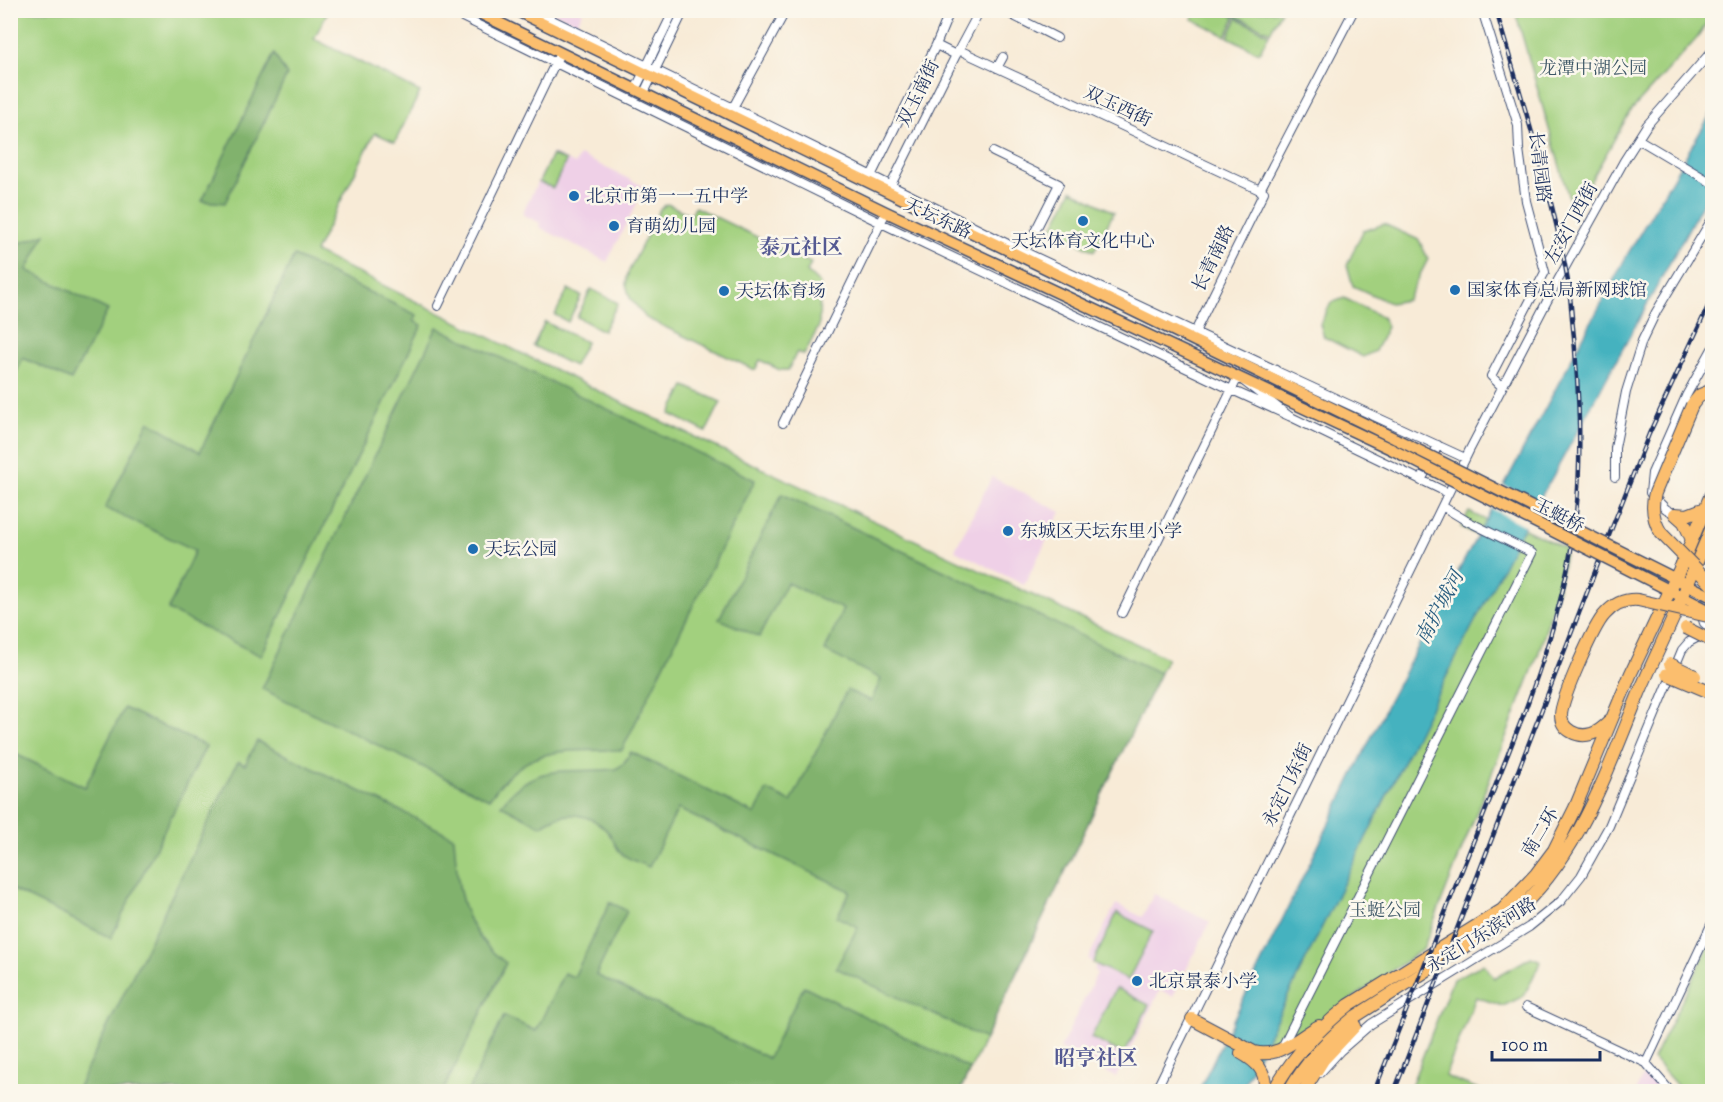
<svg xmlns="http://www.w3.org/2000/svg" width="1723" height="1102" font-family="'IM FELL Great Primer','Noto Serif SC',serif">
<rect width="100%" height="100%" fill="#fbf7ec"/>
<filter id="ink" filterUnits="userSpaceOnUse"><feTurbulence type="fractalNoise" baseFrequency=".0167" numOctaves="2"/><feDisplacementMap in="SourceGraphic" scale="12" xChannelSelector="R" yChannelSelector="G"/><feConvolveMatrix kernelMatrix="1 2 1 2 8 2 1 2 1" color-interpolation-filters="sRGB"/></filter>
<filter id="wash" filterUnits="userSpaceOnUse"><feTurbulence type="fractalNoise" baseFrequency=".008" numOctaves="4" result="noise"/><feDisplacementMap in="SourceGraphic" scale="24" xChannelSelector="R" yChannelSelector="G"/><feGaussianBlur stdDeviation="1.35" result="paint"/><feColorMatrix in="noise" values="0 0 0 0 0 0 0 0 0 0 0 0 0 0 0 0 0 1.4 0 .05"/><feComposite in="paint" operator="in"/></filter>
<g filter="url(#wash)">
<rect width="100%" height="100%" fill="#f8ebd7"/>
<!-- built -->
<path fill="#efd0e7" d="M551,11H583L577,23Z
M552,153L575,164L580,155L645,187L607,262L539,227L540,223L522,214Z
M992,477L1061,512L1024,585L955,550Z
M1154,894L1210,922L1173,996L1160,990L1116,1077L1060,1049L1097,973L1095,971V965L1088,959L1116,904L1142,917Z
M1645,1071L1663,1091H1636Z"/>
<!-- green -->
<path fill="#a2d07e" stroke="#5e806e" stroke-width="1.5" d="M10,11H328L314,39L420,92L395,142L375,133L315,252L635,409L1167,658L960,1091H11Z
M1196,11H1222L1235,17L1226,36L1192,19Z
M1226,11H1281L1270,32Z
M1515,11H1712V14L1698,37L1630,112L1573,212Z
M1237,18L1269,34L1259,53L1228,37Z
M552,155L566,161L553,188L539,182Z
M1072,190L1114,212L1094,251L1052,229Z
M667,204L691,215L695,207L811,263L807,272L820,284L819,326L804,355L797,352L788,370H780L760,360L755,370L646,318L630,298L626,284L628,273L660,209Z
M1384,224L1419,240L1428,259L1407,300L1390,303L1353,286L1347,265L1363,231Z
M568,289L581,296L568,322L555,315Z
M591,289L618,303L603,331L577,317Z
M1344,298L1382,317L1387,327L1375,351L1363,357L1324,337L1320,324L1331,303Z
M545,322L586,342L574,366L533,346Z
M685,386L721,402L706,432L670,414Z
M1469,512L1518,536L1523,528L1566,549L1558,589L1538,655L1423,949L1290,1042L1262,1048L1425,718L1510,553L1461,527Z
M1117,913L1153,931L1128,980L1093,963Z
M1709,946L1712,948V1091H1682L1653,1059Z
M1531,957L1541,961L1524,996L1503,1006L1476,997L1445,1076L1483,1091H1409L1453,979L1484,964L1494,978Z
M1116,988L1149,1005L1124,1054L1091,1038Z"/>
<!-- forest -->
<path fill="#81b26d" stroke="#4e7066" stroke-width="1.5" d="M274,54L287,75L225,203L202,201Z
M45,234L27,270L108,310L71,380L23,358L11,384V246Z
M294,256L417,315L414,321L422,325L261,656L168,610L195,550L105,508L149,421L200,452Z
M437,327L755,480L622,750C563,751 527,744 489,799L262,689Z
M782,494L1160,673L985,1039L836,968L858,927L837,917L850,891L678,809L649,867C641,863 626,859 620,852C615,846 613,838 608,832C590,812 562,809 541,826L501,805C535,760 568,774 616,769L623,764L631,752L755,814L767,790L791,802L847,690L871,701L881,679L825,651L843,609L787,583L759,637L719,619Z
M124,708L206,746L111,938L11,889V752L85,787Z
M257,741L454,837C458,890 460,929 506,963L443,1091H76L238,761L245,765Z
M610,902L627,911L596,975L768,1058L804,986L970,1069L960,1091H468L504,1016L536,1031L564,973L574,977Z"/>
<!-- water -->
<path fill="#44b2bf" stroke="#30708e" stroke-width="1.5" d="M1712,112V186L1553,476L1523,528L1425,718L1241,1091L1198,1092L1388,703L1627,255Z"/>
<!-- pier -->
<path fill="#f8ebd7" d="M1500,484L1541,503L1527,527L1488,507Z"/>
</g>
<g filter="url(#ink)">
<g fill="none" stroke-linecap="round" stroke-linejoin="round">
<defs>
<path id="minor" d="M448,10L881,223L1232,390L1289,416
M532,10L826,153L1008,244L1276,370
M937,10L948,16L936,45L956,55
M1002,10L1057,38
M1482,10L1518,125L1519,149L1526,201L1545,272L1491,376L1501,386
M959,50L1264,192L1193,336
M997,68L1003,57
M635,90L674,10
M644,93L684,10
M730,113L786,10
M1638,139L1712,183
M993,152L1059,184L1022,257
M870,178L936,45
M889,189L956,55L980,10
M1260,190L1354,10
M438,306L560,53
M1272,369L1465,458
M783,423L886,212
M1615,477V448L1626,392L1642,341L1656,312L1712,219
M1421,481L1438,445
M1508,501L1697,596L1707,595
M1675,514L1666,509L1650,493L1652,473L1686,396L1712,349
M1700,610L1704,623L1712,630
M1122,613L1238,377L1289,416L1448,493
M1526,1007L1646,1063L1671,1092
M1281,1049L1532,553L1465,520L1442,506
M1646,1063L1712,923
M1320,1073L1340,1051L1371,1024L1529,927L1561,901L1581,876L1609,826L1682,650L1689,642L1712,630
M1155,1092L1469,451L1557,282L1624,161L1647,125L1712,51"/>
<path id="major" d="M473,10L886,212L1391,449
M515,10L1396,439"/>
<path id="highway" d="M1692,405L1700,395L1712,390
M1675,514L1684,522L1692,540
M1675,514L1687,515L1705,508
M1682,564L1712,492
M1694,569L1712,527
M1610,721C1605,726 1599,732 1591,734C1578,738 1561,730 1561,715C1561,700 1594,625 1605,614C1614,604 1626,599 1638,600
M1192,1019L1254,1052C1279,1059 1298,1037 1319,1026
M1241,1053C1257,1062 1268,1072 1264,1092
M1273,1092C1291,1057 1319,1029 1349,1005L1502,910L1536,874L1554,850L1575,808L1631,673L1666,599
M1289,1092C1306,1061 1329,1038 1356,1016L1509,918C1577,861 1605,776 1638,696C1651,665 1666,635 1679,605
M1303,1092L1323,1060L1355,1026"/>
</defs>
<!-- minor casing -->
<use href="#minor" stroke="#3c4b70" stroke-width="10"/>
<!-- major casing -->
<use href="#major" stroke="#3c4b70" stroke-width="13"/>
<!-- highway casing -->
<use href="#highway" stroke="#3c4b70" stroke-width="14"/>
<!-- minor -->
<use href="#minor" stroke="#fff" stroke-width="8"/>
<!-- major -->
<use href="#major" stroke="#fbbe6e" stroke-width="10"/>
<!-- highway -->
<use href="#highway" stroke="#fbbe6e" stroke-width="12"/>
<defs>
<path id="rail" d="M1374,1092L1523,716C1547,651 1569,583 1576,514C1582,455 1579,396 1574,337C1572,321 1571,304 1569,287C1553,193 1522,102 1496,10
M1394,1092L1615,520L1649,434L1712,298"/>
</defs>
<!-- rail casing -->
<use href="#rail" stroke="#1b2f5e" stroke-width="4.5"/>
<!-- rail -->
<use href="#rail" stroke="#fbf7ec" stroke-width="2" stroke-dasharray="7" stroke-linecap="butt"/>
<defs>
<path id="major-bridge" d="M1396,439L1712,597
M1391,449L1712,612"/>
<path id="highway-bridge" d="M1692,405L1655,493C1651,507 1653,520 1661,533L1712,585
M1666,599L1682,564
M1638,600L1712,617
M1679,605L1694,569
M1686,628L1712,641
M1670,664L1695,676
M1667,674L1712,693"/>
</defs>
<!-- major-bridge casing -->
<use href="#major-bridge" stroke="#3c4b70" stroke-width="13" stroke-linecap="butt"/>
<!-- highway-bridge casing -->
<use href="#highway-bridge" stroke="#3c4b70" stroke-width="14" stroke-linecap="butt"/>
<!-- major-bridge -->
<use href="#major-bridge" stroke="#fbbe6e" stroke-width="10"/>
<!-- highway-bridge -->
<use href="#highway-bridge" stroke="#fbbe6e" stroke-width="12"/>
</g>
</g>
<!-- markers -->
<g fill="#1f6fb2" stroke="#fbf7ec" stroke-width="2">
<circle cx="574" cy="196" r="6"/>
<circle cx="1083" cy="221" r="6"/>
<circle cx="614" cy="226" r="6"/>
<circle cx="1455" cy="290" r="6"/>
<circle cx="724" cy="291" r="6"/>
<circle cx="1008" cy="531" r="6"/>
<circle cx="473" cy="549" r="6"/>
<circle cx="1137" cy="981" r="6"/>
</g>
<g text-anchor="middle" stroke-width="5" stroke-linejoin="round" paint-order="stroke">
<!-- park labels -->
<g font-size="18" fill="#3d5766" stroke="#fbf7ec">
<text x="1593" y="74">龙潭中湖公园</text>
<text x="1385" y="916">玉蜓公园</text>
</g>
<!-- street labels -->
<g font-size="18" fill="#1b2f5e" stroke="#fbf7ec">
<text transform="translate(918 93) rotate(-64)" y="6">双玉南街</text>
<text transform="translate(1118 106) rotate(25)" y="6">双玉西街</text>
<text transform="translate(1540 167) rotate(83)" y="6">长青园路</text>
<text transform="translate(938 218) rotate(25)" y="6">天坛东路</text>
<text transform="translate(1571 223) rotate(-61)" y="6">左安门西街</text>
<text transform="translate(1213 258) rotate(-64)" y="6">长青南路</text>
<text transform="translate(1559 515) rotate(27)" y="6">玉蜓桥</text>
<text transform="translate(1287 785) rotate(-64)" y="6">永定门东街</text>
<text transform="translate(1540 832) rotate(-59)" y="6">南二环</text>
<text transform="translate(1481 935) rotate(-32)" y="6">永定门东滨河路</text>
</g>
<!-- poi labels -->
<g font-size="18" fill="#1b2f5e" stroke="#fbf7ec" text-anchor="start">
<text x="586" y="202">北京市第一一五中学</text>
<text x="626" y="232">育萌幼儿园</text>
<text x="1083" y="247" text-anchor="middle">天坛体育文化中心</text>
<text x="1467" y="296">国家体育总局新网球馆</text>
<text x="736" y="297">天坛体育场</text>
<text x="1020" y="537">东城区天坛东里小学</text>
<text x="485" y="555">天坛公园</text>
<text x="1149" y="987">北京景泰小学</text>
</g>
<!-- water labels -->
<g font-size="20" font-style="italic" fill="#295d80" stroke="#fbf7ec">
<text transform="translate(1439 607) rotate(-62)" y="7">南护城河</text>
</g>
<!-- quarter labels -->
<g font-size="21" font-weight="bold" fill="#545992" stroke="#fbf7ec">
<text x="801" y="254">泰元社区</text>
<text x="1096" y="1065">昭亨社区</text>
</g>
</g>
<!-- margin -->
<rect width="1723" height="1102" fill="none" stroke="#fbf7ec" stroke-width="36"/>
<!-- scale -->
<path d="M1492 1051v9h108v-9" fill="none" stroke="#1b2f5e" stroke-width="3"/>
<text x="1501" y="1051" font-size="18" fill="#1b2f5e" stroke="#fbf7ec" stroke-width="4.5" paint-order="stroke">100 m</text>
</svg>
